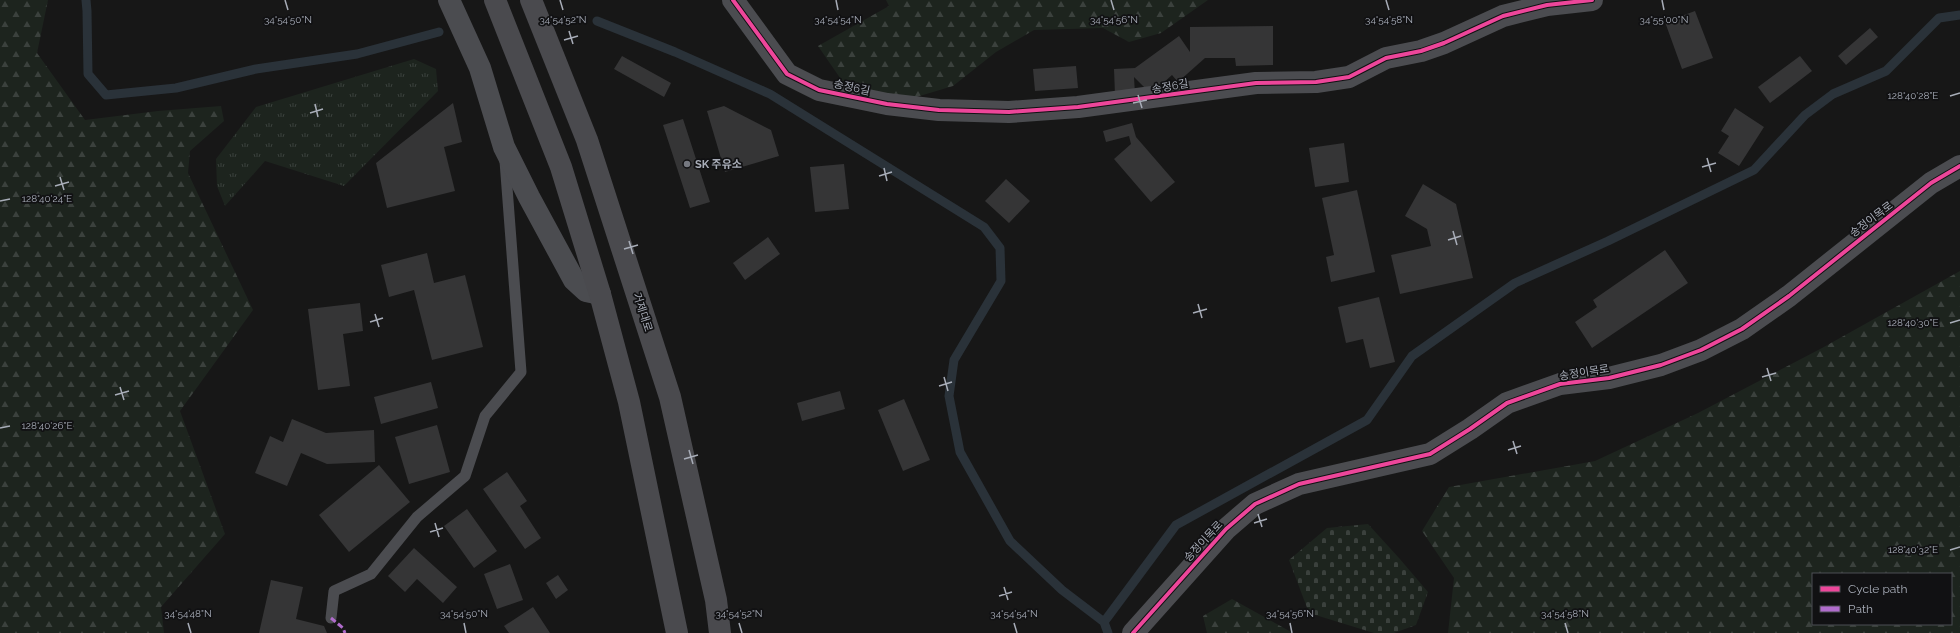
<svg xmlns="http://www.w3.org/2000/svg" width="1960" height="633" font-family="Raleway,'Noto Sans KR',sans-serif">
<defs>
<pattern id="grass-tufts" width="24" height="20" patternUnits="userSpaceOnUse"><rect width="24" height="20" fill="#1d241e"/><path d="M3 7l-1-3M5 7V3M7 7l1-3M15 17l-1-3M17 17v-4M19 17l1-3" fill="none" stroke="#3b413d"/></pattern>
<pattern id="forest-firs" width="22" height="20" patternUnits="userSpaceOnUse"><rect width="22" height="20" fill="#1d241e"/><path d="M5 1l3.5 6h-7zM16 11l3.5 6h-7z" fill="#3b413d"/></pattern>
<pattern id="cemetery-stones" width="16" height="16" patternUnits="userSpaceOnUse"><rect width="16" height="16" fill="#1d241e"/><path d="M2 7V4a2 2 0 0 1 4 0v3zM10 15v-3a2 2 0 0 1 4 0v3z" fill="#3b413d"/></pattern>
</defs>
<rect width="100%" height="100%" fill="#171717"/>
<!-- grass -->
<path fill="url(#grass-tufts)" d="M414,59L436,69L438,91L344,186L265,161L225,206L217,186L216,159L256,107Z"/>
<!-- forest -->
<path fill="url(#forest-firs)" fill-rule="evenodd" d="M0,0H48L37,53L85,120L158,111L221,106L224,121L190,151L188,173L253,310L180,411L225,534L161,607L164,633H0Z
M886,0H1208L1161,33L1129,42L1103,28L1034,30L996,52L953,86L913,98L847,88L818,46L889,6Z
M1960,271V633H1448L1454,578L1422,531L1449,487L1595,461L1698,413L1822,348ZM1813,574H1951V624H1813Z
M1232,599L1293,633H1207L1203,616Z"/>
<!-- cemetery -->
<path fill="url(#cemetery-stones)" d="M1368,524L1399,558L1428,592L1416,625L1394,633H1374L1309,613L1289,560L1327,528Z"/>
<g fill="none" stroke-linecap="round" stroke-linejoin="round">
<!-- stream -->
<path stroke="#2a3239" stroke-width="9" d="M86,0L87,11L88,74L106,95L176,88L256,69L357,54L439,32
M597,21L675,52L770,94L984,227L1000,248L1001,281L954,360L949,396L960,452L1010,541L1062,590L1104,622L1108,633
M1104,622L1176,525L1367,420L1412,356L1515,283L1608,241L1754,170L1805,115L1833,94L1886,71L1939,18L1960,15"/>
</g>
<!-- building -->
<path fill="#353536" d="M1695,11L1713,58L1682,69L1665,22Z
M1273,26V65L1236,66L1235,58H1205L1178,82L1172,75L1151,94L1134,77L1135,94L1115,95L1114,69L1135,68L1179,36L1190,52V27Z
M1870,28L1878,37L1846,65L1838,56Z
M622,56L671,83L664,97L614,69Z
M1800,56L1812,71L1770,103L1758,87Z
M1076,66L1078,88L1035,91L1033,69Z
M453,103L462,142L444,147L455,191L387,208L376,163Z
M724,106L771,130L779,156L725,172L707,111Z
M1735,108L1764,127L1739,166L1718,153L1729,136L1721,131Z
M683,119L710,202L690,208L663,125Z
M1132,123L1136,137L1175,182L1151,202L1114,159L1131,144L1129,136L1106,142L1103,131Z
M1344,143L1349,182L1315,187L1309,148Z
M844,164L849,209L815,212L810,167Z
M1006,179L1030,201L1009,223L985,201Z
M1423,184L1456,204L1473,278L1400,294L1391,255L1431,246L1427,229L1405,216Z
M1357,190L1375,272L1331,282L1326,257L1334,255L1322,198Z
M768,237L780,254L745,280L733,263Z
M1665,250L1688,283L1592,348L1575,322L1597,307L1593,300Z
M427,253L434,283L465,275L483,347L432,360L414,290L389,297L381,265Z
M1379,297L1395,362L1370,368L1363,339L1346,343L1338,307Z
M360,303L363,331L343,334L350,386L318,390L308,309Z
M431,382L438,408L381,424L374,397Z
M840,391L845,409L802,421L797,403Z
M904,399L930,460L903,471L878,410Z
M292,419L326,433L374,430L375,462L327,464L301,453L287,486L255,473L270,436L283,442Z
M437,425L450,472L409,484L395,437Z
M379,465L410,502L349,552L319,515Z
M507,472L527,501L520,506L541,538L525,549L483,489Z
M467,509L497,551L474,568L444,526Z
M414,548L457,587L443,603L417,579L405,592L388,576Z
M510,564L523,600L497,609L484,574Z
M558,575L568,590L556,599L546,583Z
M271,580L303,587L296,619L324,626L327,633H259Z
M533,607L550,633H509L504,626Z"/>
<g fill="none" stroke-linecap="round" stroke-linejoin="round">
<!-- service -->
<path stroke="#4b4c50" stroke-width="11" d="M331,618L334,591L371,574L417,517L465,476L485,416L521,372L505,161"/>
<!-- minor -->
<path stroke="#4b4c50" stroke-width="22" d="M449,0L480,68L504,147L529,197L574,280L586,291L600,294
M733,0L787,74L819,90L887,104L939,110L1009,112L1078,107L1256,83L1316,82L1349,77L1386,58L1421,51L1444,43L1503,16L1547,5L1592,0
M1133,633L1226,529L1255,504L1299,484L1430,454L1470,429L1507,403L1560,384L1609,378L1661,365L1701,350L1742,329L1789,296L1931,183L1960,166"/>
<!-- secondary -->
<path stroke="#4a4a4e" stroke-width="22" d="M495,0L561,167L600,294L629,402L677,633
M531,0L587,140L670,397L716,600L720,633"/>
<!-- quiet -->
<path stroke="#b06ccc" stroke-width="3" stroke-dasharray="6 3" stroke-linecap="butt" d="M331,618L343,628L345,633"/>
<defs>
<path id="cycleway" d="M733,0L787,74L819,90L887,104L939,110L1009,112L1078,107L1256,83L1316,82L1349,77L1386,58L1421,51L1444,43L1503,16L1547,5L1592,0
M1133,633L1226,529L1255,504L1299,484L1430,454L1470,429L1507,403L1560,384L1609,378L1661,365L1701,350L1742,329L1789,296L1931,183L1960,166"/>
</defs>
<!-- cycleway casing -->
<use href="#cycleway" stroke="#111113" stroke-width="6"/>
<!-- cycleway -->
<use href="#cycleway" stroke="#ed469a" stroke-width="4"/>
</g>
<!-- ticks -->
<path fill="none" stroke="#a8adb8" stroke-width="1.5" d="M285,0L288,10M560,0L563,10M836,0L838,10M1111,0L1114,10M1386,0L1389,10M1662,0L1664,10M569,31L573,44M564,40L578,36M1138,95L1142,108M1950,96L1960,93M1133,103L1147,100M315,104L318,117M310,113L323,109M1707,158L1711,172M1702,167L1716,163M884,168L887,181M879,176L892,172M60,177L64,190M55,186L69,182M0,201L10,199M1453,231L1457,245M1448,240L1461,236M629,241L633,254M624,249L638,245M1198,304L1202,318M1193,313L1207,309M375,314L379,327M370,322L383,318M1950,323L1960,320M1767,368L1771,381M944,377L948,391M1762,377L1776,373M939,386L952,382M120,387L124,400M115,395L129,391M0,428L10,426M1513,441L1517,454M689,450L693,464M1508,450L1521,446M684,459L698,455M1258,514L1262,527M435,523L439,537M1254,523L1267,519M430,532L443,528M1950,550L1960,547M1004,587L1008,600M999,596L1012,592M188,623L191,633M464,623L466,633M739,623L742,633M1014,623L1017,633M1290,623L1292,633M1565,623L1568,633"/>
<!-- markers -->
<circle fill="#757880" stroke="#111113" stroke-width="1.5" cx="687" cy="164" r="4"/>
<g text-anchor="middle" stroke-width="3.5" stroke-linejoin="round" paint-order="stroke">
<!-- street labels -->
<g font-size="11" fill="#a8adb8" stroke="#111113">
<text transform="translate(1170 86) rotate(-10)" y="4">송정6길</text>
<text transform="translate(852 87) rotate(12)" y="4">송정6길</text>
<text transform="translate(1871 219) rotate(-37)" y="4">송정이목로</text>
<text transform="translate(643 312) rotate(72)" y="4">거제대로</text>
<text transform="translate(1584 372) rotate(-9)" y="4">송정이목로</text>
<text transform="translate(1203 541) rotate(-47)" y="4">송정이목로</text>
</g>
<!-- poi labels -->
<g font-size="11" font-weight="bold" fill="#a8adb8" stroke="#111113" text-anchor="start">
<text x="695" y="168">SK 주유소</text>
</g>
</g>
<g font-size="10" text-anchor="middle" fill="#a8adb8" stroke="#111113" stroke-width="3.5" stroke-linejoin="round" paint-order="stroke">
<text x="288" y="23">34°54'50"N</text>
<text x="563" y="23">34°54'52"N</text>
<text x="838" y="23">34°54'54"N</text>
<text x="1114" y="23">34°54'56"N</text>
<text x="1389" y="23">34°54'58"N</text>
<text x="1664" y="23">34°55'00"N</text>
<text x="1913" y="99">128°40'28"E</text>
<text x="47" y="202">128°40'24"E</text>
<text x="1913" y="326">128°40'30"E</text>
<text x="47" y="429">128°40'26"E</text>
<text x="1913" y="553">128°40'32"E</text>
<text x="188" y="617">34°54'48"N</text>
<text x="464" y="617">34°54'50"N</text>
<text x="739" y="617">34°54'52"N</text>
<text x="1014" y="617">34°54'54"N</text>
<text x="1290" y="617">34°54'56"N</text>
<text x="1565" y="617">34°54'58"N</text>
</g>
<!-- legend -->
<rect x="1812" y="573" width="140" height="52" fill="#111113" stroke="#4d4f55"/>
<rect x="1820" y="586" width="20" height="6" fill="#ed469a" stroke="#4d4f55"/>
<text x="1848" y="593" font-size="12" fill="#a8adb8">Cycle path</text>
<rect x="1820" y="606" width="20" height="6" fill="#b06ccc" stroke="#4d4f55"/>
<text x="1848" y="613" font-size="12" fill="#a8adb8">Path</text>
</svg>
